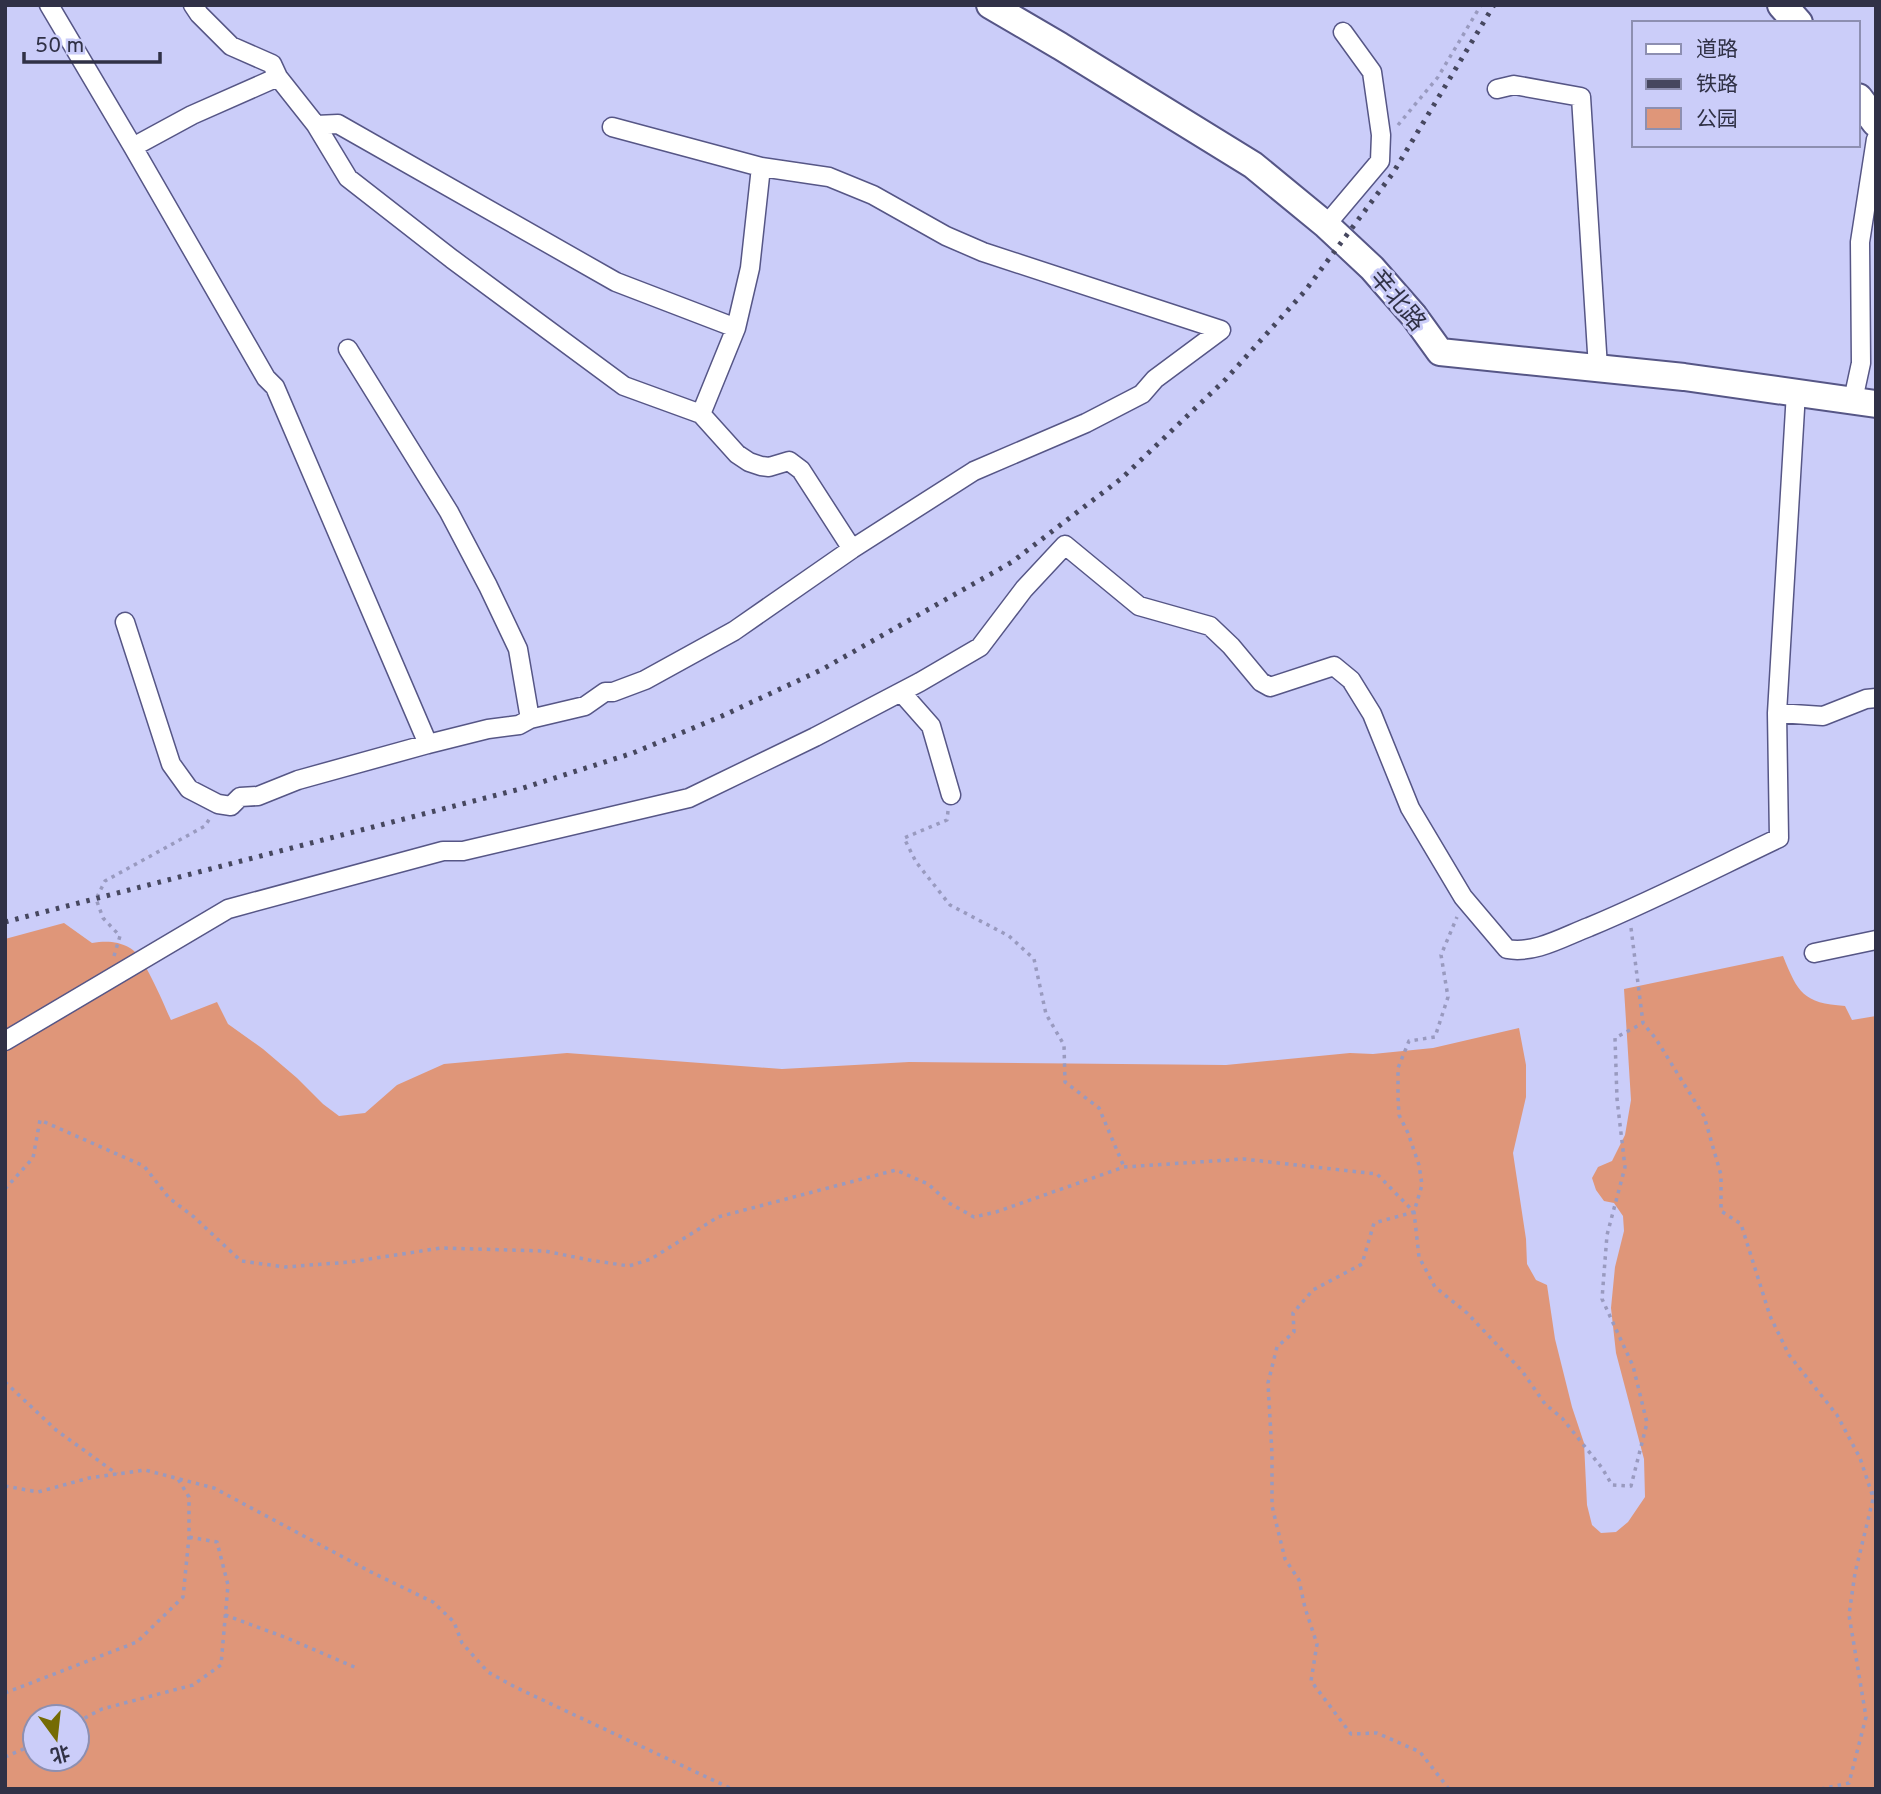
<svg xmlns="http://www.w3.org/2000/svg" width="1881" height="1794" font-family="Overpass,'Noto Sans SC',sans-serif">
<rect width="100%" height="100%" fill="#cbcdf9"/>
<!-- green -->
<path fill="#df9679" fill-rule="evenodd" d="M64,923L92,943C106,941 117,941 130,948C144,955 164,1005 171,1020L217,1002L228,1024L263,1049L297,1078L323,1104L339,1116L365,1113L397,1085L444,1064L567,1053L782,1069L909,1062L1226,1065L1350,1053L1373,1054L1433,1048L1519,1028L1526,1065V1097L1513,1153L1526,1239L1527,1264L1536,1280L1547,1285L1555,1339L1572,1407L1584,1443L1587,1505L1592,1525L1601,1533L1616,1532L1628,1522L1645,1497L1644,1459L1616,1353L1611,1308L1615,1267L1624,1231L1623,1216L1614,1203L1604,1201L1596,1190L1592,1178L1598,1167L1612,1161L1625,1135L1631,1100L1624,989L1783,956C1798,993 1803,1003 1845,1006L1852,1020L1876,1016V1789H5V939ZM35,1717H77V1759H35Z"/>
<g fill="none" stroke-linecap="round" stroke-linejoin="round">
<defs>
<path id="street" d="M49,5L133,147L266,378L275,387L428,744
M193,5L199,14L231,46L272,64L278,77L316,125L348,178L452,259L624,386L701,414L737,454L749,462L761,466L769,467L789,461L801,470L852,549
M1497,89L1514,85L1581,97L1598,368
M316,125L338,124L616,282L736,328
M133,147L192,115L278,77
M1326,225L1380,161L1381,135L1372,72L1343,32
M348,349L449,512L488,586L518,649L530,719
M1853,400L1861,363L1860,242L1876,139
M701,414L736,328L750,268L761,167
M125,622L171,764L189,789L218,804L231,806L240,797L258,796L298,780L428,744L488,729L519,725L530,719L585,706L605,692H613L645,680L734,631L852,549L974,471L1086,423L1142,394L1155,379L1221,330L983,252L946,236L873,195L829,177L761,167L612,127
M901,692L931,726L951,795
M1777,713L1823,716L1866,699L1876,698
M1814,953L1876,940
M5,1041L228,909L443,851H463L689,798L815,737L920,682L980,647L1024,589L1065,545L1139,606L1210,626L1231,646L1261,682L1270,687L1334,666L1351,680L1372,714L1410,808L1463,897L1507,949C1535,954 1563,937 1589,927C1654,900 1716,868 1779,838L1777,713L1796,392"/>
<path id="secondary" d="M990,5L1060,46L1253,165L1326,225L1372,268L1414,316L1440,352L1684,377L1876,404"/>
<path id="primary" d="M1782,5L1798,23
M1858,98L1876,122"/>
</defs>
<!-- street casing -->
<use href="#street" stroke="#565686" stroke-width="21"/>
<!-- secondary casing -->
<use href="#secondary" stroke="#565686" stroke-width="30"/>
<!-- primary casing -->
<use href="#primary" stroke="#565686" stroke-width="32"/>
<!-- path -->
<path stroke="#999abf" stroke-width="3.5" stroke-dasharray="3.5 5" stroke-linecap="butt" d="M1398,125L1438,77L1481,5
M948,811L947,820L904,838L916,862L950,905L1009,936L1034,959L1046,1014L1064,1045L1065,1082L1099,1108L1124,1167
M1631,928L1643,1023L1656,1039L1704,1116L1721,1175V1211L1741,1224L1770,1316L1789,1355L1837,1415L1860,1458L1876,1506
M114,956L120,936L103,918L96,899L105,881L205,826L210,818
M5,1189L33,1158L40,1120L144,1166L169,1198L194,1217L241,1261L285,1267L350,1262L441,1248L545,1251L589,1260L629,1266L651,1259L718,1217L896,1170L928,1184L949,1203L974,1217L996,1212L1124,1167L1243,1159L1377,1174L1414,1212L1419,1257L1435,1287L1467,1313L1522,1371L1545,1404L1562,1418L1602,1468L1612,1485L1631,1486L1647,1423L1633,1366L1602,1299L1607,1235L1625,1167L1617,1099L1615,1038L1643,1023
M5,1382L56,1430L117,1474
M5,1486L38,1492L89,1478L145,1470L214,1488L371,1572L433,1602L454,1622L462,1643L488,1672L515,1687L732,1789
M225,1615L287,1638L359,1669
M5,1693L137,1642L183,1597L189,1537V1497L178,1479
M77,1722L102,1709L193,1685L221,1665L228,1585L217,1542L189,1537
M5,1757L35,1744
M1449,1789L1420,1752L1377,1733L1351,1734L1311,1681L1317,1644L1305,1608L1299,1580L1285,1559L1272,1506V1454L1268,1383L1277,1347L1294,1332L1293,1313L1313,1290L1362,1264L1374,1223L1414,1212L1422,1185L1419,1165L1408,1133L1399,1115L1398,1097V1068L1409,1041L1435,1037L1448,997L1441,955L1457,917
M1821,1789L1849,1783L1866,1717L1849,1615L1855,1573L1876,1487"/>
<!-- street -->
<use href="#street" stroke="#fff" stroke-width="18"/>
<!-- secondary -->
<use href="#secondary" stroke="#fff" stroke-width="26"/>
<!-- primary -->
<use href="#primary" stroke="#fff" stroke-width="28"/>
<!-- rail -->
<path stroke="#46475f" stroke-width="5" stroke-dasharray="3.5 7" stroke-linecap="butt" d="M5,922L520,789L633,753L722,716L821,670L1012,562L1122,478L1226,379L1305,291L1393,173L1494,5"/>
</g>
<g text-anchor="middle" stroke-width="6" stroke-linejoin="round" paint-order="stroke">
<!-- street labels -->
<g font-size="24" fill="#303146" stroke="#cbcdf9">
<text transform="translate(1398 300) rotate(50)" y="8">辛北路</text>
</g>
</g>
<!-- border -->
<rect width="1881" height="1794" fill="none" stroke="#303146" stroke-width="14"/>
<!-- legend -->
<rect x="1632" y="21" width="228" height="126" fill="#cbcdf9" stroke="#8d8fb1" stroke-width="2"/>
<rect x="1646" y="44" width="35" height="10" fill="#ffffff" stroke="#8d8fb1" stroke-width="2"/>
<text x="1696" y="56" font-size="21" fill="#303146">道路</text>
<rect x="1646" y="79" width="35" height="10" fill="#46475f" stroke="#8d8fb1" stroke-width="2"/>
<text x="1696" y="91" font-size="21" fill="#303146">铁路</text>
<rect x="1646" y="108" width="35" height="21" fill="#df9679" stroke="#8d8fb1" stroke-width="2"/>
<text x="1696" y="126" font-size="21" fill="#303146">公园</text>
<!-- north arrow -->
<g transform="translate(56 1738) rotate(165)"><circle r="33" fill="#cbcdf9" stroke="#8d8fb1" stroke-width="2"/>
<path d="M0-5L12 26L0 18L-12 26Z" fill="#756b04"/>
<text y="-10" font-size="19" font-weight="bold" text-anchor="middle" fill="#303146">北</text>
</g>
<!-- scale -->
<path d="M24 52v10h136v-10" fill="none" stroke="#303146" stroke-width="3.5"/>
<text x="35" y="52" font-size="21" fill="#303146" stroke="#cbcdf9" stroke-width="5" paint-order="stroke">50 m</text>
</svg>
